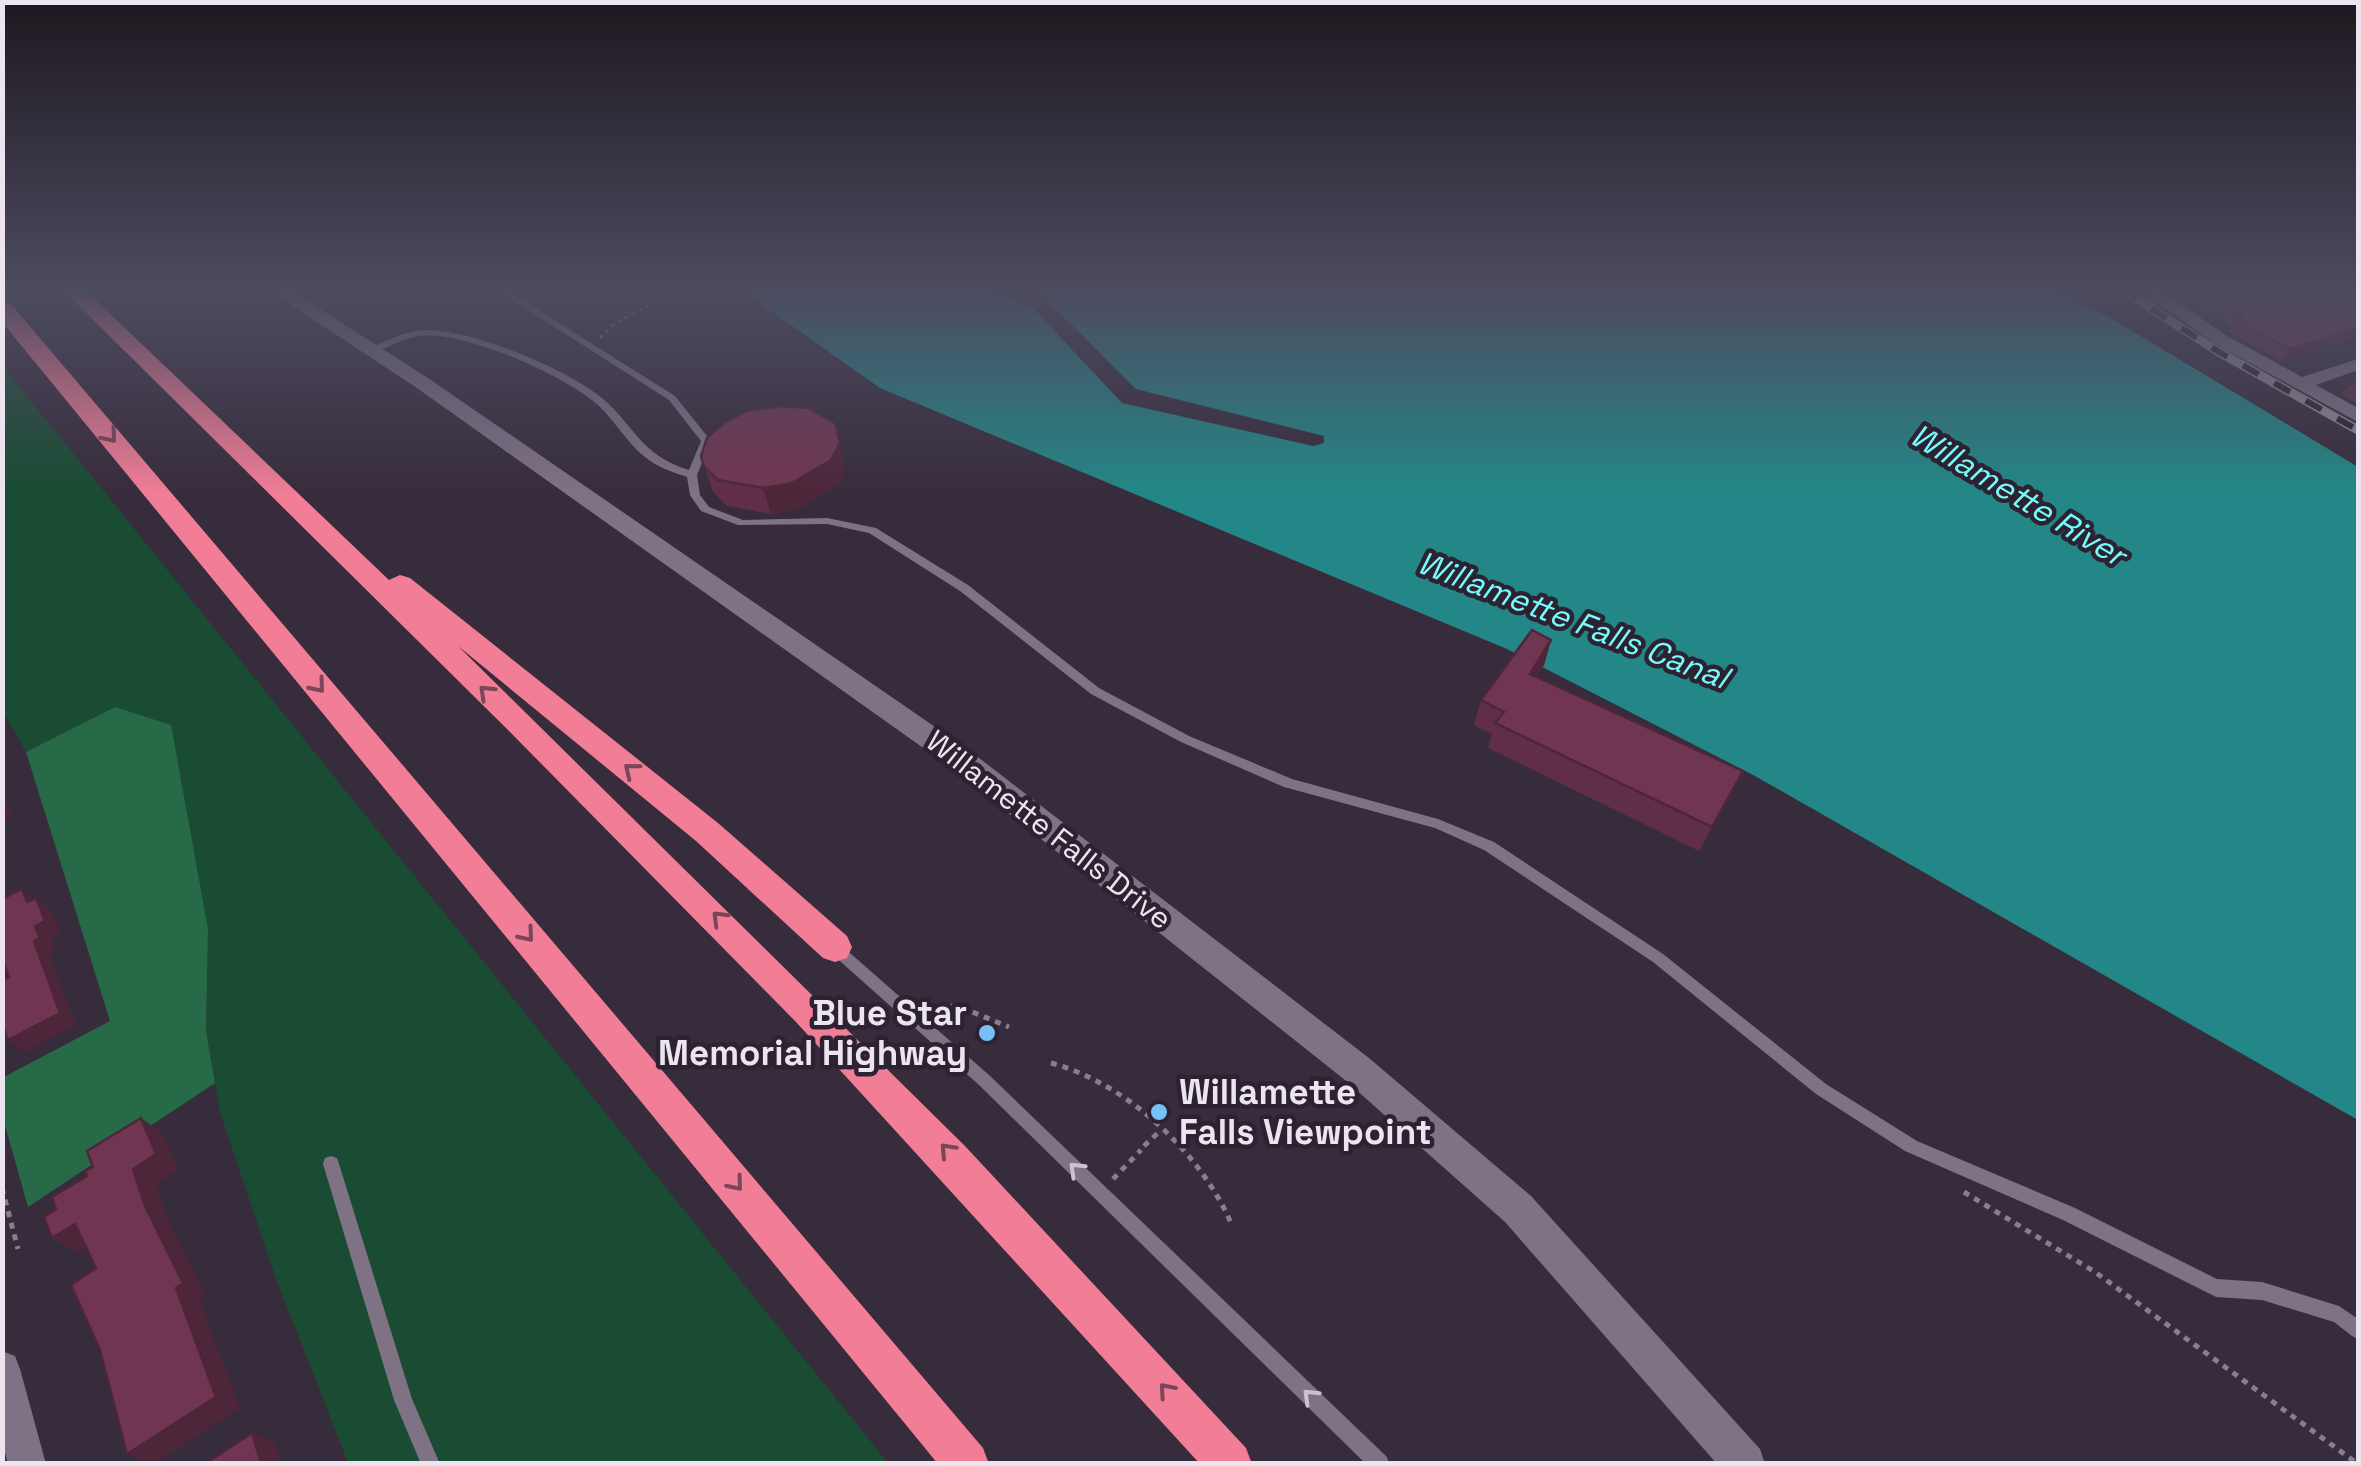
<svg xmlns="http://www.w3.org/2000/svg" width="2361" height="1466" font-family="'Space Grotesk',sans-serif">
<rect width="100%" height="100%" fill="#372c3b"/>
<!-- green -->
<path fill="#194c33" d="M2,365L888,1463H348L275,1276L220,1112L206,1031L208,929L115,707L26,752L3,711Z"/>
<!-- forest -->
<path fill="#276a48" d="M115,707L171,725L208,929L206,1031L215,1083L28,1207L3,1118L2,1078L110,1021L26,752Z"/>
<!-- water -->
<path fill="#238787" d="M740,289H2051L2114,320L2358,467V1120L1755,776L1507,649L880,388Z"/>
<!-- pier -->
<path fill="#372c3b" d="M988,289H1022L1045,298L1136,389L1324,436V443L1313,446L1122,403L1032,307Z"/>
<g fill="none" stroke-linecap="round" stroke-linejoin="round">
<!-- path-far1 -->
<path stroke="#887f8c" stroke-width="2.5" stroke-dasharray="4 4" stroke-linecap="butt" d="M600,338L615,323L658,301"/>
<!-- path -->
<path stroke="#887f8c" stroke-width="5" stroke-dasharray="6 6" stroke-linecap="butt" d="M938,1007L958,1006L1009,1027
M1051,1063C1126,1083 1200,1152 1231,1223
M1144,1146L1160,1131
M1113,1179L1141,1150
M2,1188L18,1249
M1964,1192L2095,1272L2358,1464"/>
<!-- service -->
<path fill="#7f7285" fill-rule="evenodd" d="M495,289H505L675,396L711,441L697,475L700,495L709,507L743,520L827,518L876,528L968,585L1099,688L1189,736L1292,779L1438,819L1494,842L1663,954L1826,1084L1917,1141L2075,1208L2217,1279L2262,1282L2339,1306L2358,1319V1339L2352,1336L2334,1322L2262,1300L2216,1297L2063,1220L1905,1151L1816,1094L1653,962L1484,850L1435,828L1284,787L1181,742L1091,694L960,591L869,533L827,524L738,525L701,511L690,495L687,477C672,472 657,467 645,457C627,443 615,421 598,405C565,375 463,330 419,336C404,338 389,347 375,353L372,354L367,351C383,341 405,331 424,330C471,329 566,368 602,398C637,428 639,454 689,470L701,441L669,400Z
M2326,289H2339L2335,292H2327Z
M837,944L842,946L989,1075L1387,1457L1389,1464H1366L979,1085L832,954L830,950L832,946Z
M331,1156L337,1158L339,1164L412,1399L440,1464H421L394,1400L323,1164L325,1158Z"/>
<!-- minor -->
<path fill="#7f7285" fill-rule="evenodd" d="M2138,289H2158L2229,337L2302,377L2358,359V370L2316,385L2358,408V422L2217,345Z
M2,1351L15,1356L20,1369L46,1464H8L2,1441Z"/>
<!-- tertiary -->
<path fill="#7f7285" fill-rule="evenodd" d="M267,289H289L431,380L970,751L1369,1058L1531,1196L1760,1449L1765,1464H1717L1505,1222L1345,1080L950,767L417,388Z"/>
<!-- motorway -->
<path fill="#f17d96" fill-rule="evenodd" d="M62,289H84L389,580L400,575L410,578L718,823L847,936L852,947L847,958L835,962L823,958L696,841L458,646L965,1146L1246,1448L1252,1464H1200L796,1022L506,728Z
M2,302L10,303L983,1448L989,1464H938L2,322Z"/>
<defs>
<path id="rail" d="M2121,289L2219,352L2358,430"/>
</defs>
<!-- rail casing -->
<use href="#rail" stroke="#948b97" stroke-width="9"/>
<!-- rail -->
<use href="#rail" stroke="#2c2231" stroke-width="6" stroke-dasharray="18" stroke-linecap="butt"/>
</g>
<!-- wall -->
<path fill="#602e46" d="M2180,289H2323L2358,299V337L2281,361L2227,331L2231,325L2186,298L2189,294Z
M2358,381V404L2341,394L2350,384Z
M701,456L846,468L838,485L800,508L771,514L727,506L713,492Z
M1551,640L1544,665L1536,677L1743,771L1699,851L1488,748L1492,734L1474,725L1481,700Z"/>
<!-- shaded-wall -->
<path fill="#4e2639" d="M2358,328V337L2281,361L2290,349Z
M840,443L846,468L838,485L800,508L771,514L763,488Z
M1551,640L1544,665L1522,700L1530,674Z
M2,788L12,818L2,822Z
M22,889L37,902H27Z
M36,898L51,910L60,933L51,938L55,950L49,953L76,1025L25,1052L8,1040L34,941Z
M141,1118L163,1134L179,1170L156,1184L168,1220L206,1296L200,1301L240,1408L154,1464L127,1454L145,1206L133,1169Z
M75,1224L100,1238L77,1252L52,1238Z
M252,1433L276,1443L281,1464H261Z"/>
<!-- building -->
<path fill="#703651" stroke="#4e2639" stroke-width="2.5" d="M2198,289H2323L2328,291L2339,289L2358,299V328L2290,349L2235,319L2244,316Z
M2358,381V388L2350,384Z
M782,406L808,408L835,423L840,443L831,460L792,483L763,488L718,480L704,467L701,456L707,438L724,423L747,411Z
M1532,630L1551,640L1530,674L1743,771L1712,827L1495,723L1504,712L1481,700Z
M22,889L27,902L36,898L45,921L35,926L40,938L34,941L60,1013L8,1040L2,1023V980L9,977L2,959V899Z
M141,1118L156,1154L133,1169L145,1206L183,1283L176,1288L216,1397L127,1454L100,1350L71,1285L96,1268L75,1224L52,1238L44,1217L56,1209L52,1197L87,1176L85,1171L93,1167L87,1151Z
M252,1433L261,1464H205Z"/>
<!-- one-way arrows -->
<defs><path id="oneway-chevron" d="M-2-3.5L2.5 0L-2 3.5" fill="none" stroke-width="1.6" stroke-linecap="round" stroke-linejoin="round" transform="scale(2.5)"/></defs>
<g stroke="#7b4659">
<use href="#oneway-chevron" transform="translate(110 436) rotate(50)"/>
<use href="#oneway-chevron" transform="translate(318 686) rotate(50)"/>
<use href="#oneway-chevron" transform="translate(486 692) rotate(-136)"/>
<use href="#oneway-chevron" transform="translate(631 770) rotate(-141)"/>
<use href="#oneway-chevron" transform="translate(719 918) rotate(-135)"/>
<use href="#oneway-chevron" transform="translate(527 935) rotate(50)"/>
<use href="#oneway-chevron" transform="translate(947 1150) rotate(-133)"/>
<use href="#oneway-chevron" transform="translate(736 1184) rotate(50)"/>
<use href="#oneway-chevron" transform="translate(1166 1390) rotate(-131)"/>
</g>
<g stroke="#cbc2cf">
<use href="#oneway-chevron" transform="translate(1076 1169) rotate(-136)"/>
<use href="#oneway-chevron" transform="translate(1310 1396) rotate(-136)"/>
</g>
<!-- sky -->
<linearGradient id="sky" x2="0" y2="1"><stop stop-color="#1e1820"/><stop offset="0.59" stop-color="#4d4b60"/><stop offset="1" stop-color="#4d4b60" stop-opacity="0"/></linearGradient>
<rect width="2361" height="494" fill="url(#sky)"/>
<!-- markers -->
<g fill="#77bff7" stroke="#2c2231" stroke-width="4">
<circle cx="987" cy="1033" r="10"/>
<circle cx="1159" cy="1112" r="10"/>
</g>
<g text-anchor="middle" stroke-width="9" stroke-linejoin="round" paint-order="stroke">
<!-- street labels -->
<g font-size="30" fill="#ece5ef" stroke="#2c2231">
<text transform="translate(1049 830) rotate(38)" y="10">Willamette Falls Drive</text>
</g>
<!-- water labels -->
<g font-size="32" font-style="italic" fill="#75fbfb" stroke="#2c2231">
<text transform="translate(2018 495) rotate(31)" y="11">Willamette River</text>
<text transform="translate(1573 620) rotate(21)" y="11">Willamette Falls Canal</text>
</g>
<!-- near-poi labels -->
<g font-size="35" font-weight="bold" fill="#ece5ef" stroke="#2c2231" text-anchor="end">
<text x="967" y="1025">Blue Star<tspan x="967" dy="40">Memorial Highway</tspan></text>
<text x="1179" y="1104" text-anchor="start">Willamette<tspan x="1179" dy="40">Falls Viewpoint</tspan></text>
</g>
</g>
<!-- border -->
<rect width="2361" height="1466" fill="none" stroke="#ece5ef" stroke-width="10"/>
</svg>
